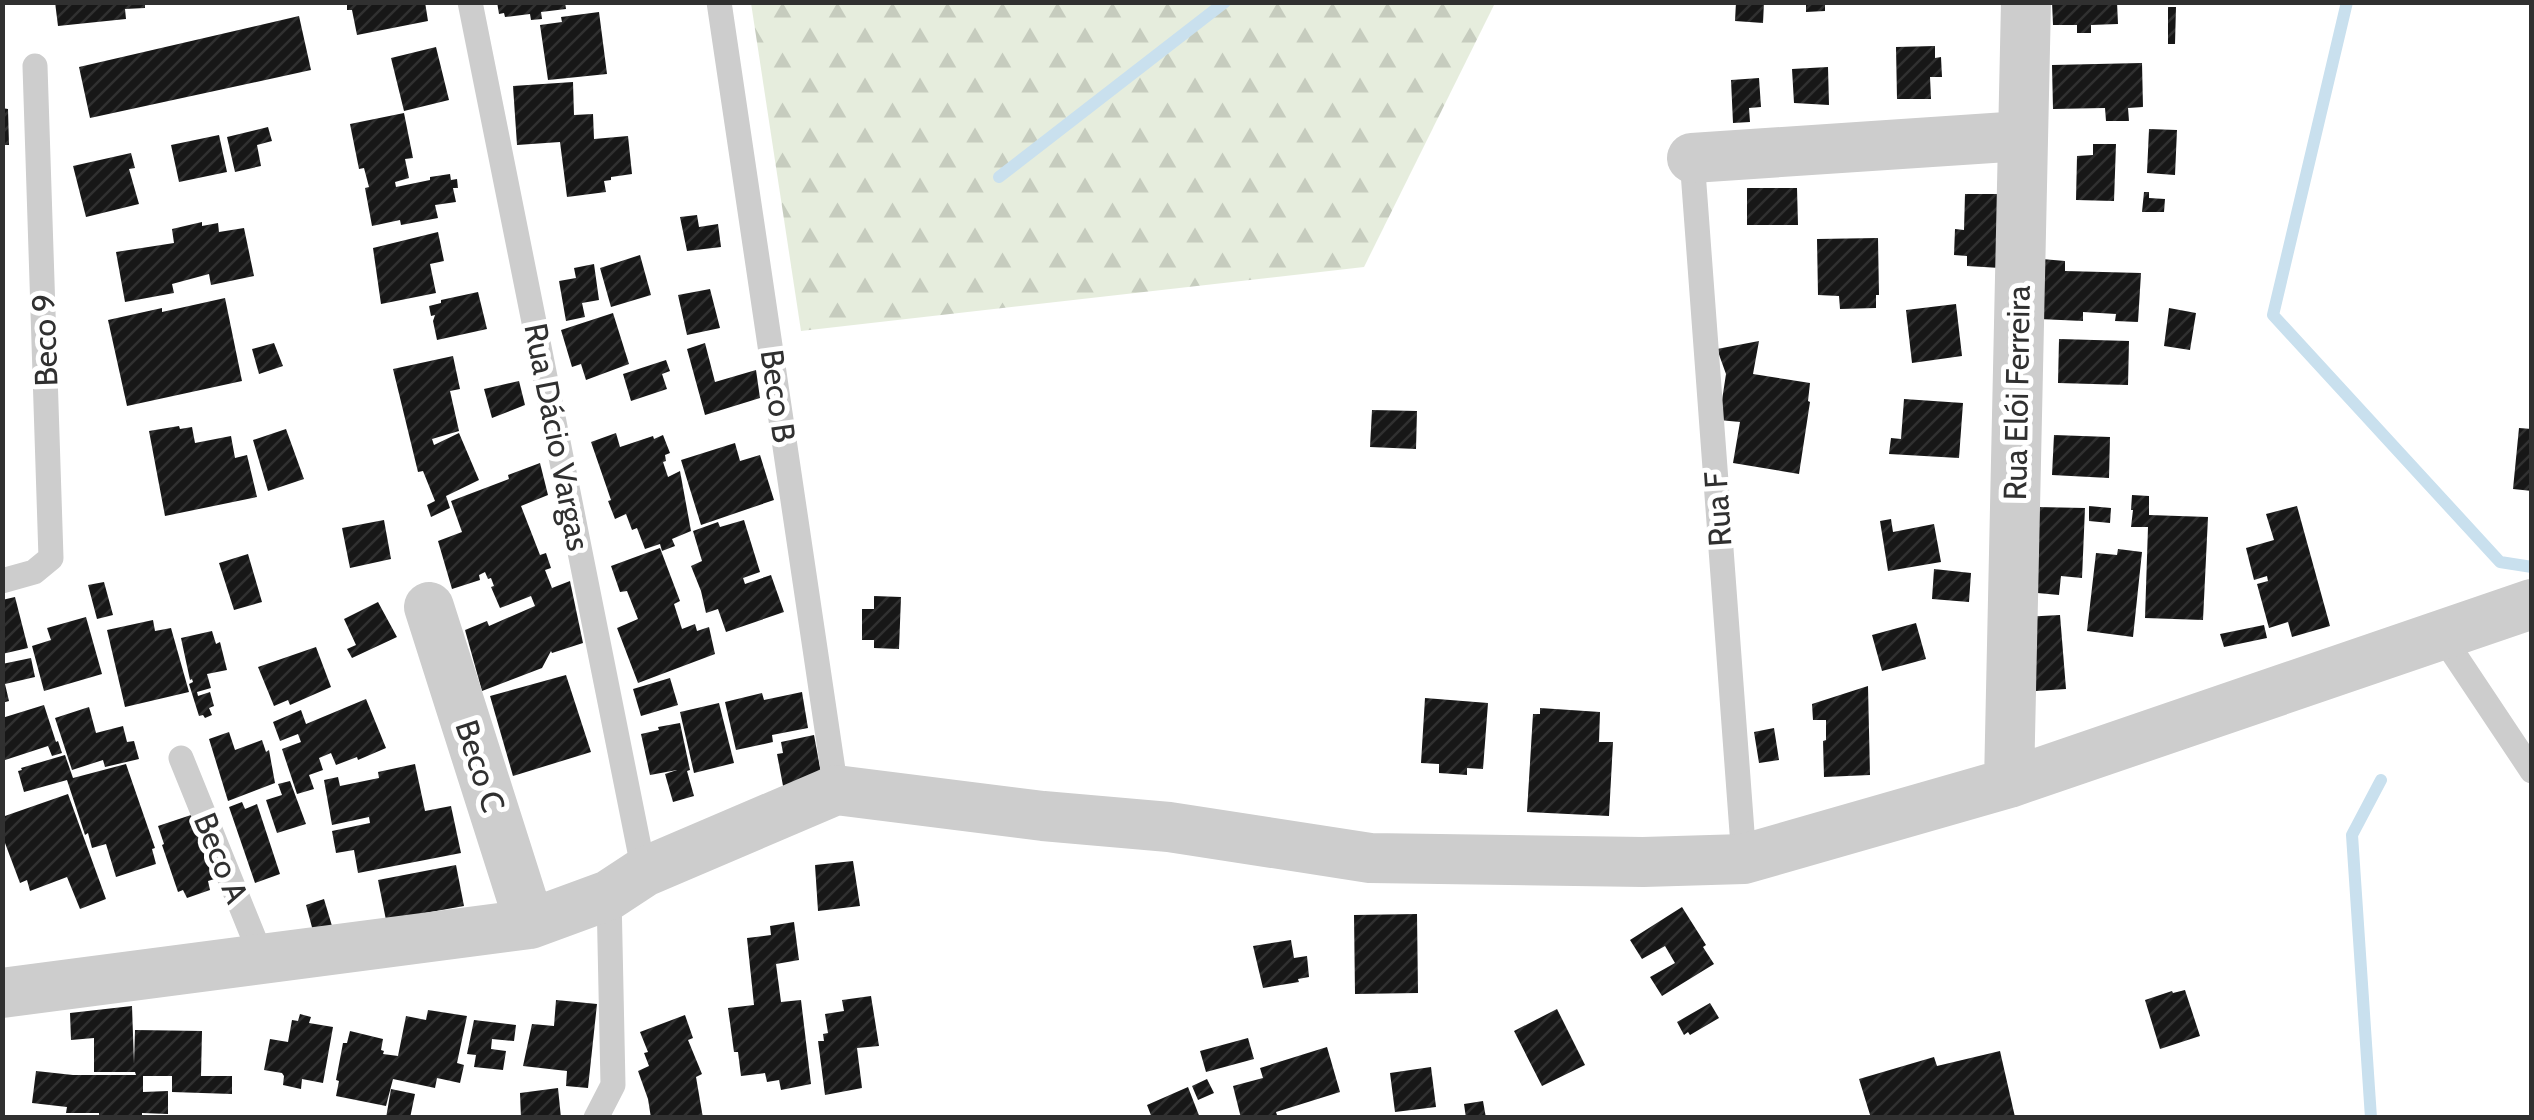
<svg xmlns="http://www.w3.org/2000/svg" width="2534" height="1120" font-family="Cabin,sans-serif">
<defs>
<pattern id="forest-firs" width="22" height="20" patternUnits="userSpaceOnUse" patternTransform="scale(2.5)"><rect width="22" height="20" fill="#e6eddd"/><path d="M5 1l3.5 6h-7zM16 11l3.5 6h-7z" fill="#c6ccbe"/></pattern>
<pattern id="building-hatch" width="6" height="6" patternUnits="userSpaceOnUse" patternTransform="scale(2.5)"><rect width="6" height="6" fill="#171717"/><path d="M-1 1l2-2M0 6l6-6M5 7l2-2" fill="none" stroke="#303030"/></pattern>
</defs>
<rect width="100%" height="100%" fill="#fff"/>
<!-- forest -->
<path fill="url(#forest-firs)" d="M751,3V2L1495,3L1364,267L801,331Z"/>
<g fill="none" stroke-linecap="round" stroke-linejoin="round">
<!-- stream -->
<path stroke="#c9e0ee" stroke-width="12" d="M2347,2L2273,315L2500,562L2532,567
M999,177L1225,2
M2371,1118L2352,835L2381,780"/>
</g>
<!-- building -->
<path fill="url(#building-hatch)" d="M55,2H145V8L125,9L126,19L58,26Z
M350,2H425L428,21L357,35L352,10H347V5Z
M497,2H565L566,9L541,12L542,19L531,20L530,14L505,17L504,13L499,14Z
M1736,2H1764L1763,23L1735,21Z
M1806,2H1825V11L1806,12Z
M2052,2H2117L2118,24L2091,25V33H2077V25H2053Z
M2168,7H2176L2175,44H2168Z
M599,12L607,74L548,80L540,25L562,22L561,17Z
M299,16L311,70L90,118L79,67Z
M1935,46V58L1941,57L1942,77H1930L1931,99H1897L1896,47Z
M436,47L449,100L404,111L391,58Z
M2142,63L2143,107L2128,108L2129,121H2106L2105,108L2053,109L2052,65Z
M1828,67L1829,105L1794,103L1792,69Z
M1759,78L1761,107L1749,108L1750,122L1733,123L1731,80Z
M573,82L574,115L593,114L594,139L628,136L632,174L611,177V180L604,181L606,192L567,197L560,142L517,145L513,86Z
M2,108L8,109L9,145H2Z
M404,113L413,158L405,159L409,178L395,182L396,187L430,180V177L450,174L451,180L457,179L458,188H453L456,202L435,205L438,218L401,225L400,220L372,226L365,188L369,187L364,168L359,169L350,124Z
M268,127L272,141L257,145L261,166L235,172L227,137Z
M2149,129L2177,130L2175,175L2147,173Z
M219,135L227,172L179,182L171,145Z
M2093,144H2116L2114,201L2076,200L2077,156L2093,155Z
M131,153L135,168L129,169L139,204L86,217L73,166Z
M1747,188H1797L1798,225H1747Z
M2144,192H2149V198L2165,199L2164,212H2142Z
M1965,194H2003L2000,268L1967,266V256L1954,255L1955,229L1964,230Z
M697,215L699,227L718,224L721,247L687,251L680,217Z
M202,222V226L218,223L219,232L244,228L254,276L211,285L209,274L172,284L174,293L125,302L116,252L174,243L172,229Z
M438,232L444,261L430,264L436,293L381,304L373,248Z
M1878,238L1879,295H1876V308L1840,309L1839,296L1818,295L1817,239Z
M640,255L651,295L611,307L600,268Z
M2042,259L2065,261V271L2141,273L2138,322L2115,321L2116,314L2083,312V321L2039,319Z
M594,264L599,300L582,303L585,317L566,321L559,281L576,278L574,268Z
M710,289L720,328L687,335L678,295Z
M478,292L487,329L437,340L433,321L435,315L431,316L429,306L441,303V300Z
M225,298L242,381L127,406L108,320L162,308V312Z
M1956,304L1962,356L1912,363L1906,310Z
M2169,308L2196,313L2190,350L2164,346Z
M613,313L629,364L586,380L581,364L572,367L561,330Z
M2059,339L2129,341L2128,385L2058,383Z
M1759,341L1753,374L1810,383L1808,401L1810,402L1799,474L1733,463L1740,422L1719,420L1726,374L1717,349Z
M274,343L283,366L259,374L252,349Z
M705,343L715,382L756,370L760,398L705,415L687,349Z
M453,356L460,389L450,391L459,431L432,439L434,445L459,433L479,480L446,496L450,508L431,517L427,505L435,501L423,471L418,472L393,369Z
M666,360L670,371L662,374L667,389L631,401L623,374Z
M519,381L525,405L492,418L484,389Z
M1904,399L1963,403L1959,458L1889,454L1891,438L1901,439Z
M1372,410L1417,411L1416,449L1370,447Z
M179,426L180,429L192,427L195,443L231,436L235,458L247,455L257,497L165,516L149,431Z
M2519,428L2532,429V491L2513,489Z
M286,429L304,479L268,491L253,440Z
M616,433L620,447L653,436L654,439L663,435L670,453L665,455L666,461L663,462L668,477L680,471L691,531L672,539L675,546L662,551L660,544L645,549L637,528L632,530L626,514L615,519L608,501L611,500L591,442Z
M2054,435L2110,437L2109,478L2052,475Z
M735,443L740,461L760,455L774,500L701,525L681,460Z
M540,463L548,495L521,506L540,555L546,553L551,568L545,570L552,588L570,581L583,643L552,653L551,651L542,668L482,691L465,630L487,621L489,626L535,606L531,596L500,608L491,587L494,586L491,578L488,579L485,572L479,575L480,580L452,589L438,541L462,532L451,501L509,479L508,475Z
M2132,495L2149,496V515L2208,517L2203,620L2145,618L2148,527H2131L2133,510H2131Z
M2089,506L2111,508L2110,523L2089,521Z
M2297,506L2330,626L2292,637L2288,622L2269,628L2257,584L2268,581L2267,576L2254,580L2246,548L2274,540L2266,514Z
M2037,507L2085,508L2082,578L2061,576L2059,595L2027,592Z
M1891,519L1893,532L1934,524L1941,562L1888,571L1880,521Z
M384,520L391,559L350,568L342,528Z
M744,520L760,572L743,578L745,584L771,575L784,612L726,632L718,609L706,613L701,591L691,566L702,561L693,531L718,522L720,527Z
M660,548L680,601L674,604L682,629L695,624L697,631L709,627L715,654L638,683L617,628L638,619L627,591L620,592L611,566Z
M2118,549L2142,552L2133,637L2087,631L2096,553L2117,555Z
M248,554L262,602L234,610L219,563Z
M1934,569L1971,573L1969,602L1932,599Z
M104,582L113,615L97,619L88,585Z
M874,596L901,597L899,649L874,648V640H862V609H874Z
M15,597L28,648L2,654V600Z
M378,602L397,637L352,658L347,649L356,645L344,619Z
M2060,615L2066,689L2023,692L2021,617Z
M86,617L102,674L44,691L32,646L51,640L47,628Z
M153,620L155,631L171,628L189,692L125,707L107,630Z
M1916,623L1926,659L1882,671L1872,635Z
M2264,625L2267,638L2224,647L2220,634Z
M212,631L216,644L220,642L227,670L207,674L211,688L197,692L198,696L210,692L214,706L209,708L212,715L205,718L203,715L199,716L189,684L193,682L192,679L190,680L181,638Z
M316,647L331,687L290,705L288,700L274,706L258,667Z
M31,658L35,677L5,684L9,701L2,703V664Z
M566,675L591,752L513,776L490,696Z
M670,678L678,705L641,716L633,689Z
M1868,686L1870,775L1824,777L1823,741L1826,740V720H1813L1812,704Z
M802,692L808,728L772,735L773,742L736,750L725,702L762,693L764,700Z
M1425,698L1488,703L1483,769L1467,768V775L1439,773V764L1421,763Z
M366,699L386,748L358,760L357,757L336,765L331,753L319,758L323,770L309,775L314,789L297,794L282,749L301,742L298,734L280,741L273,722L301,710L306,724Z
M719,703L734,763L694,773L680,712Z
M44,705L56,742L58,741L62,753L52,756L48,746L2,761V718Z
M89,707L96,733L123,726L127,742L134,741L139,759L105,767L103,760L72,770L55,718Z
M1540,708L1600,712L1599,742H1613L1609,816L1527,812L1533,714H1540Z
M680,723L690,770L687,771L694,796L673,802L665,774L677,770L650,775L641,734L659,730L658,727Z
M1774,728L1779,760L1759,763L1754,732Z
M229,732L235,750L262,740L266,752L269,750L275,783L228,801L209,739Z
M814,735L823,784L784,791L777,754L783,753L781,742Z
M65,755L73,778L126,764L155,848L152,849L156,864L116,877L106,844L92,848L88,833L85,835L67,780L24,792L18,771L22,770L21,768Z
M415,764L425,811L451,806L461,853L358,873L354,850L336,853L332,831L370,823L369,817L332,825L324,780L338,777L340,786L379,778L378,772Z
M290,781L306,824L277,833L266,800L282,795L278,784Z
M68,794L106,899L80,909L67,877L30,891L27,880L20,883L2,835V817Z
M242,802L245,809L257,804L280,874L255,883L229,807Z
M200,812L224,876L208,881L210,890L187,898L183,890L178,892L162,845L164,844L158,826Z
M853,861L860,906L818,911L815,865Z
M456,865L464,906L386,920L378,880Z
M324,899L332,926L313,931L306,905Z
M1682,907L1706,945L1703,947L1714,964L1662,996L1650,977L1675,963L1665,946L1642,959L1630,940Z
M1417,914L1418,993L1355,994L1354,915Z
M794,922L799,960L776,964L781,1002L801,1000L811,1084L781,1090L779,1080L767,1082L765,1073L741,1076L738,1052H734L728,1008L754,1005L747,938L771,935L770,926Z
M1291,940L1294,958L1307,956L1309,977L1298,979L1299,982L1263,988L1253,946Z
M2185,990L2200,1036L2160,1049L2145,1000L2172,991L2173,993Z
M871,996L879,1046L857,1048L862,1088L825,1095L818,1041H824L823,1034L828,1033L825,1014L844,1011L842,1000Z
M556,1000L597,1004L588,1088L566,1086L567,1071L523,1066L532,1024L554,1026Z
M1710,1003L1719,1018L1690,1035L1688,1032L1684,1035L1677,1022Z
M132,1006L134,1064L135,1030L202,1031L201,1076H232V1094L172,1092V1076H143V1092L168,1091V1114L142,1113V1118H99V1113H66L67,1107L32,1103L36,1071L73,1075H136L135,1072H94V1038L71,1040L70,1013Z
M1557,1009L1585,1065L1542,1086L1514,1031Z
M428,1010L467,1016L457,1063L464,1065L460,1083L437,1078L435,1088L393,1079L386,1106L336,1096L339,1081L336,1080L343,1043H347L350,1031L383,1039L381,1050L384,1051L383,1054L398,1056L406,1016L426,1020Z
M300,1014L311,1017L309,1023L333,1027L323,1083L302,1079L301,1089L283,1085L284,1076L282,1073L264,1070L270,1039L288,1042L292,1020L298,1021Z
M685,1015L693,1038L688,1040L702,1074L696,1077L703,1118H651L648,1099L638,1071L649,1066L644,1053L648,1052L640,1032Z
M474,1020L516,1025L514,1041L492,1039L491,1049L506,1051L503,1070L474,1067L476,1055L467,1054Z
M1248,1038L1254,1059L1206,1072L1200,1051Z
M1327,1047L1340,1092L1276,1112L1278,1118H1241L1233,1086L1263,1078L1260,1068Z
M2000,1051L2015,1117L1871,1118L1859,1079L1934,1057L1937,1066Z
M1431,1067L1436,1107L1395,1112L1390,1073Z
M1207,1079L1214,1093L1198,1100L1192,1086Z
M1188,1087L1200,1118H1152L1147,1105Z
M558,1088L561,1118H521L520,1093Z
M391,1089L415,1094L410,1118H386Z
M1483,1101L1486,1118H1466L1464,1104Z"/>
<g fill="none" stroke-linecap="round" stroke-linejoin="round">
<!-- service -->
<path stroke="#cdcdcd" stroke-width="25" d="M470,2L644,872
M719,2L836,790
M1692,158L1744,859
M2,581L34,572L51,558L35,66
M2442,636L2532,771
M181,758L262,958
M596,1118L613,1085L609,895"/>
<!-- minor -->
<path stroke="#cdcdcd" stroke-width="50" d="M1692,158L2022,136
M429,607L530,924
M2009,783L2026,2
M2,993L530,924L609,895L644,872L836,790L1043,816L1169,827L1370,858L1643,862L1744,859L2009,783L2532,604"/>
</g>
<g text-anchor="middle" stroke-width="10" stroke-linejoin="round" paint-order="stroke">
<!-- street labels -->
<g font-size="32" fill="#303030" stroke="#fff">
<text transform="translate(45 340) rotate(-92)" y="11">Beco 9</text>
<text transform="translate(2017 393) rotate(-89)" y="11">Rua Elói Ferreira</text>
<text transform="translate(778 396) rotate(82)" y="11">Beco B</text>
<text transform="translate(557 437) rotate(79)" y="11">Rua Dácio Vargas</text>
<text transform="translate(1718 509) rotate(-94)" y="11">Rua F</text>
<text transform="translate(480 766) rotate(72)" y="11">Beco C</text>
<text transform="translate(221 858) rotate(68)" y="11">Beco A</text>
</g>
</g>
<!-- border -->
<rect width="2534" height="1120" fill="none" stroke="#303030" stroke-width="10"/>
</svg>
